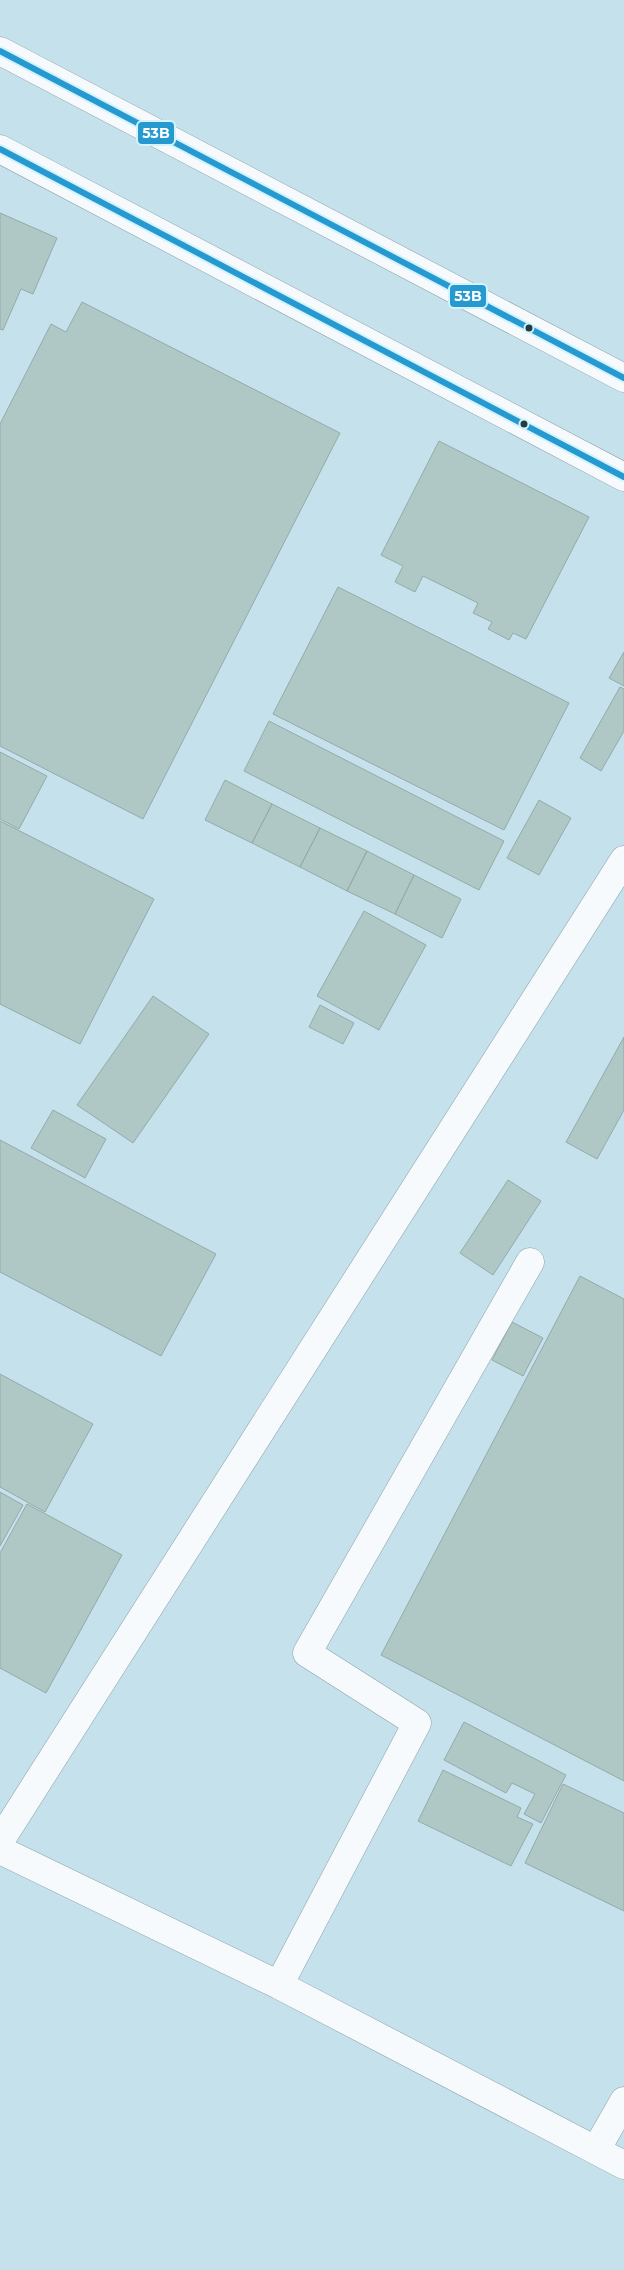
<svg xmlns="http://www.w3.org/2000/svg" width="624" height="2270" font-family="Montserrat,sans-serif">
<rect width="100%" height="100%" fill="#c5e1eb"/>
<!-- building -->
<path fill="#afc8c6" stroke="#95a9aa" d="M0,213L57,238L33,294L21,289L3,330L0,329Z
M82,302L340,433L143,819L0,746V424L51,324L66,332Z
M439,441L589,517L526,639L513,633L509,640L488,629L492,622L473,613L478,603L423,576L415,592L395,582L403,566L381,555Z
M338,587L569,703L504,830L273,714Z
M624,652V686L609,678Z
M620,687L624,689V731L601,771L580,758Z
M269,721L504,841L479,890L244,771Z
M0,752L47,776L19,829L0,819Z
M225,780L272,804L252,843L205,820Z
M539,800L571,818L539,875L507,858Z
M272,804L320,828L300,867L252,843Z
M0,821L154,899L80,1044L0,1004Z
M320,828L367,851L347,891L300,867Z
M367,851L414,875L395,914L347,891Z
M414,875L461,899L442,938L395,914Z
M364,911L426,945L379,1030L317,996Z
M153,996L209,1034L133,1143L77,1105Z
M320,1005L354,1023L343,1044L309,1027Z
M624,1037V1110L597,1159L566,1142Z
M53,1110L106,1139L85,1178L31,1148Z
M0,1140L216,1254L161,1356L0,1272Z
M508,1180L541,1201L493,1275L460,1253Z
M580,1276L624,1299V1781L381,1655Z
M512,1322L543,1338L523,1376L492,1360Z
M0,1374L93,1424L45,1512L0,1487Z
M0,1492L23,1505L0,1546Z
M27,1504L122,1555L46,1693L0,1668V1553Z
M464,1722L566,1775L541,1823L524,1814L535,1794L512,1783L506,1793L444,1760Z
M443,1770L521,1808L517,1817L533,1824L511,1866L418,1821Z
M563,1784L624,1813V1911L525,1863Z"/>
<g fill="none" stroke-linecap="round" stroke-linejoin="round">
<defs>
<path id="minor" d="M0,51L624,378
M0,149L624,477
M0,1841L624,860
M0,1850L279,1985L624,2165
M279,1985L417,1723L307,1653L530,1262
M596,2150L624,2101"/>
</defs>
<!-- minor casing -->
<use href="#minor" stroke="#8ca2aa" stroke-width="29"/>
<!-- minor -->
<use href="#minor" stroke="#f6fafc" stroke-width="28"/>
<defs>
<path id="bus-1" d="M0,51L624,378
M0,149L624,477"/>
</defs>
<!-- bus-1 casing -->
<use href="#bus-1" stroke="#d4f3fd" stroke-width="10"/>
<!-- bus-1 -->
<use href="#bus-1" stroke="#269ad0" stroke-width="6"/>
</g>
<!-- markers -->
<g fill="#253a41" stroke="#d4f3fd" stroke-width="2">
<circle cx="529" cy="328" r="4.5"/>
<circle cx="524" cy="424" r="4.5"/>
</g>
<g stroke="#d4f3fd" stroke-width="2">
<rect x="137" y="121" width="38" height="24" rx="5" fill="#269ad0"/>
<rect x="449" y="284" width="38" height="24" rx="5" fill="#269ad0"/>
</g>
<g font-size="14" text-anchor="middle" font-weight="bold" fill="#fff">
<text x="156" y="138">53B</text>
<text x="468" y="301">53B</text>
</g>
</svg>
